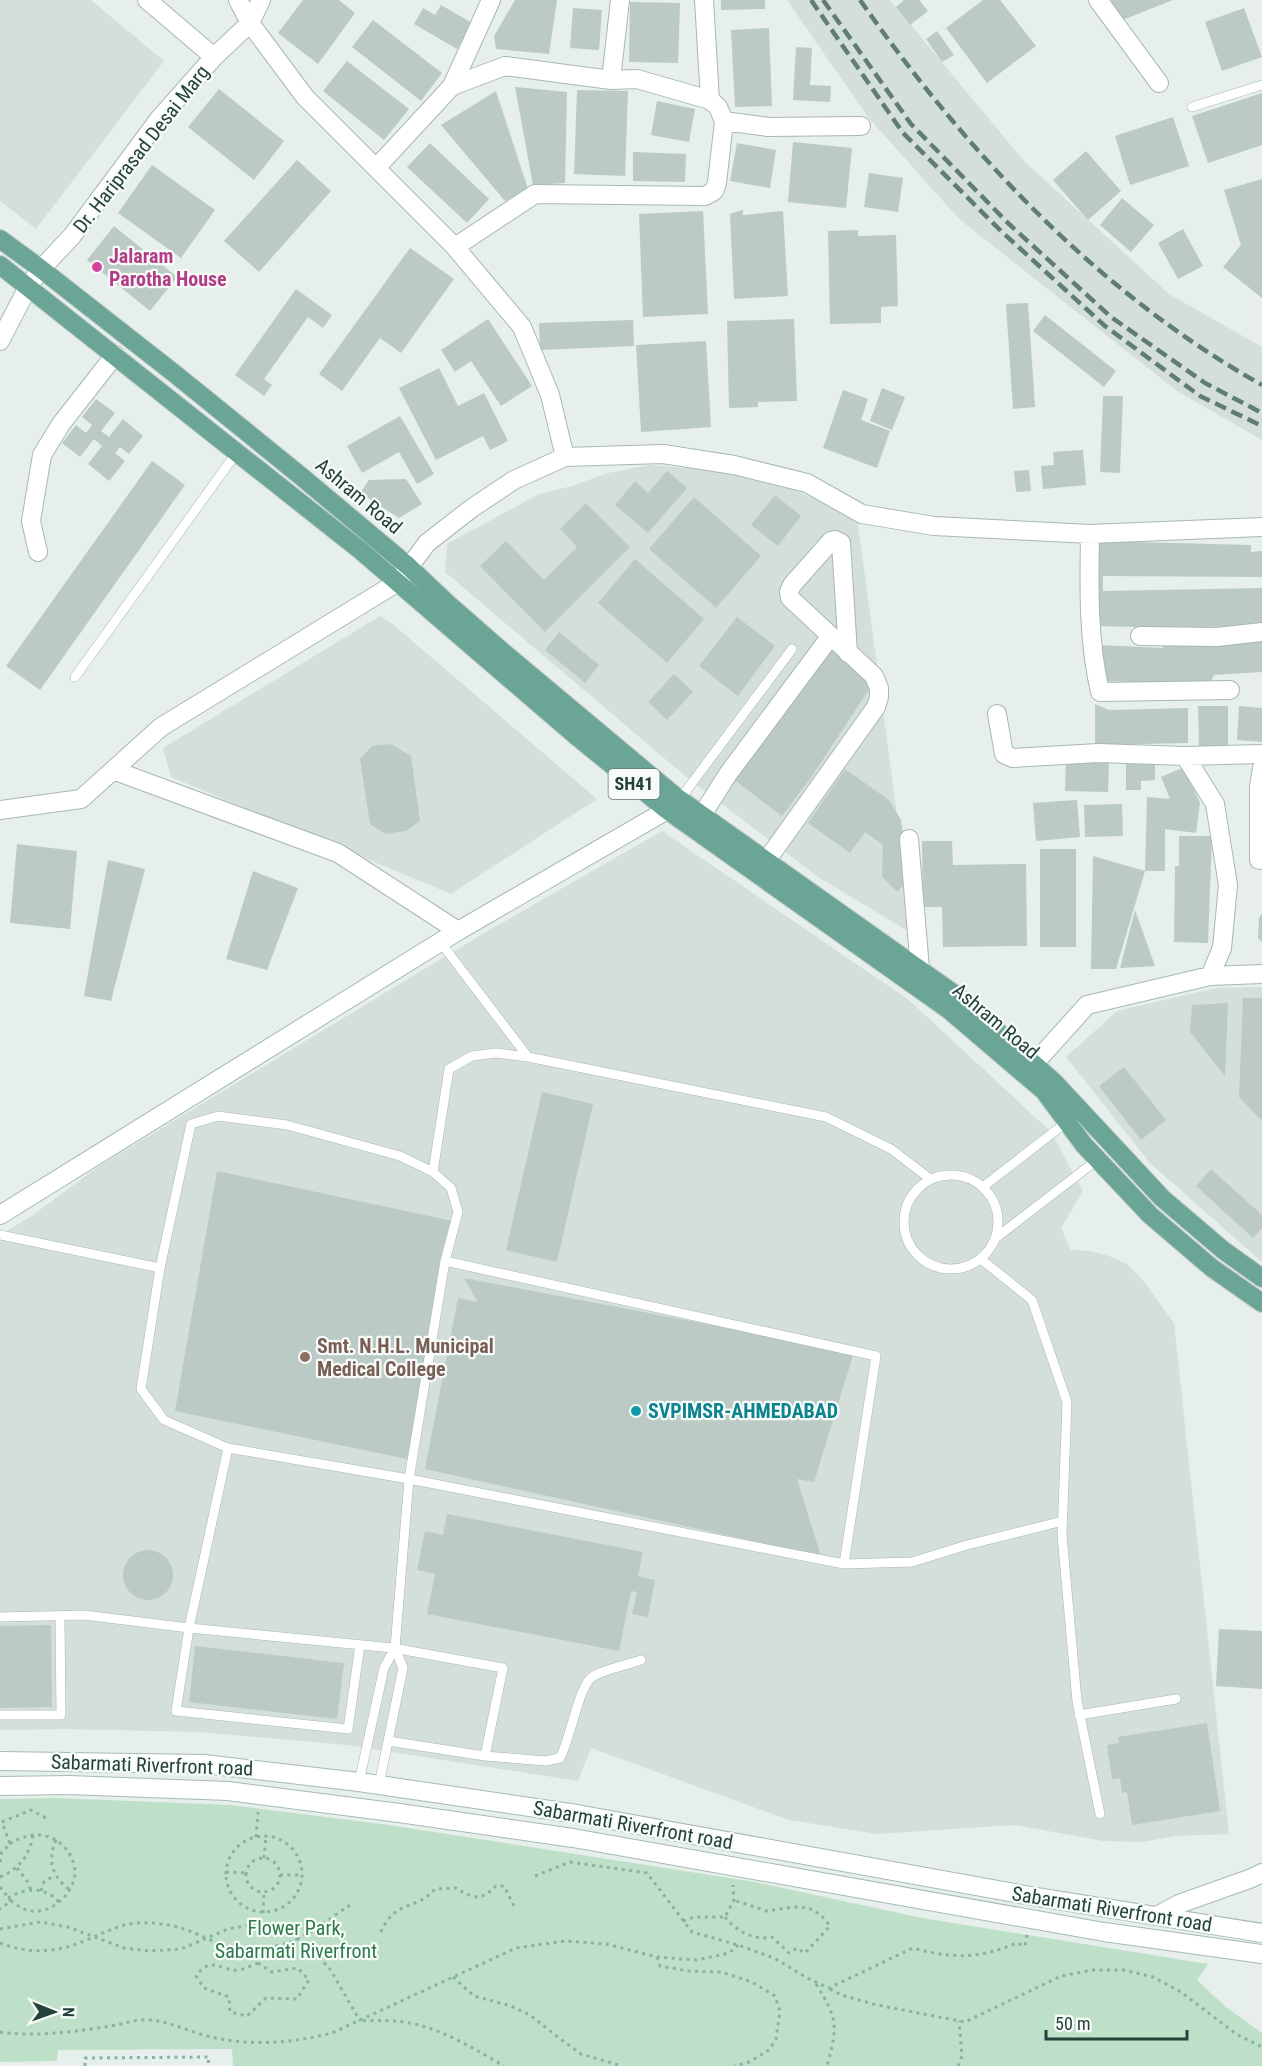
<svg xmlns="http://www.w3.org/2000/svg" width="1262" height="2066" font-family="'Roboto Condensed',sans-serif">
<rect width="100%" height="100%" fill="#e6efeb"/>
<!-- built -->
<path fill="#d4dfda" d="M0,0H91L164,61L36,229L0,201Z
M787,0H890L1024,161L1169,294L1262,347V440L1177,391L959,219L868,117Z
M650,465L707,470L777,482L855,517L858,524L913,934L818,877L684,775L445,572L447,544L539,494L572,486L608,473Z
M380,616L390,622L597,799L451,894L171,777L163,748Z
M662,831L909,1000L1051,1132L1083,1191L1061,1228L1071,1250L1090,1251L1109,1256L1127,1264L1145,1283L1174,1323L1229,1834L1175,1836L1142,1842L1103,1841L1014,1825L877,1834L789,1820L591,1748L578,1781L347,1745L199,1732L66,1729L0,1730V1235L33,1215L99,1166L474,939Z
M1262,987V1262L1150,1163L1066,1057L1117,1011L1215,988Z"/>
<!-- green -->
<path fill="#bfe0c8" d="M56,1798L231,1805L389,1825L755,1882L922,1918L1208,1964L1197,1980L1227,2008L1262,2033V2066H233L232,2049L58,2050L57,2061L0,2062V1799Z"/>
<!-- building -->
<path fill="#bbcac4" d="M303,0H339L355,13L318,64L278,33Z
M515,0H557L549,54L496,49L494,36Z
M721,0H765V9L721,10Z
M904,0H919L928,11L910,25L896,7Z
M983,0H1000L1036,46L987,83L946,28Z
M1111,0H1173L1120,21Z
M630,2L680,3L678,63L629,62Z
M441,5L472,23L457,49L414,24L423,8L435,15Z
M573,8L602,10L599,50L570,48Z
M1244,8L1262,57L1222,71L1205,22Z
M373,20L442,73L421,101L352,47Z
M769,28L772,106L735,107L731,30Z
M937,31L954,55L942,62L926,39Z
M796,47L812,48L810,85L831,86L830,102L793,100Z
M347,61L409,109L384,140L323,91Z
M515,87L567,92L565,183L533,185Z
M219,89L284,141L254,180L188,127Z
M577,90L628,91L625,176L574,174Z
M496,91L528,189L505,201L441,125Z
M1262,93V145L1208,163L1192,116Z
M657,101L695,109L689,142L651,135Z
M1173,117L1189,166L1130,185L1115,136Z
M793,142L852,148L846,208L788,202Z
M430,143L489,199L467,223L407,167Z
M737,143L776,150L770,188L730,181Z
M1086,151L1121,191L1088,220L1053,180Z
M633,152L686,154L685,182L633,181Z
M297,160L331,191L259,272L224,241Z
M152,165L215,210L181,258L118,213Z
M869,173L903,178L898,212L864,207Z
M1262,179V298L1223,267L1241,245L1224,190Z
M1122,198L1154,225L1131,252L1100,225Z
M743,210V215L783,211L788,296L734,299L730,214Z
M703,211L708,314L643,317L639,214Z
M114,226L177,277L150,311L87,260Z
M1183,229L1203,266L1178,279L1158,243Z
M858,230V236L896,235L898,306L881,307V323L830,324L828,231Z
M410,248L454,279L401,353L380,338L342,391L319,374Z
M296,289L332,315L323,328L308,317L264,379L272,385L264,396L235,375Z
M1028,303L1035,407L1013,409L1006,304Z
M1045,315L1116,371L1104,387L1033,331Z
M488,319L532,386L501,406L471,361L455,372L441,350Z
M794,319L797,401L758,402V407L729,408L727,321Z
M633,320L634,346L540,350L539,323Z
M706,341L711,427L641,432L636,345Z
M439,368L458,406L484,393L508,441L490,450L483,436L436,460L399,388Z
M882,388L905,397L892,430L870,421Z
M843,390L868,399L861,420L890,431L877,468L823,448Z
M1103,396H1123L1120,473L1100,472Z
M96,399L115,413L101,431L109,437L123,419L143,436L129,454L120,447L115,453L125,461L109,481L88,464L102,446L94,439L80,457L62,443L76,425L86,433L92,425L82,417Z
M400,416L434,474L417,484L399,452L362,473L347,446Z
M1083,450L1086,485L1043,489L1041,466L1054,465L1053,452Z
M152,461L185,485L40,690L6,666Z
M1029,470L1031,491L1016,492L1014,471Z
M667,471L687,488L648,533L615,505L635,481L648,493Z
M406,479L422,504L399,518L360,493L369,480Z
M775,495L801,516L778,546L751,525Z
M694,497L761,556L716,608L649,549Z
M586,503L630,547L545,632L480,566L506,541L544,580L577,547L560,529Z
M1095,541L1251,545V552L1262,551V577L1103,576V591L1262,588V625L1174,628L1093,626Z
M635,559L704,619L667,663L598,603Z
M737,617L775,646L738,696L699,666Z
M559,632L599,665L585,683L545,650Z
M1262,637V672L1214,675L1211,681L1164,683L1098,681L1099,645L1163,648V641Z
M830,649L872,685L810,779L782,816L733,779Z
M674,674L693,692L667,720L648,702Z
M1095,704L1109,710L1188,708V743L1095,745Z
M1198,706H1228V746H1199Z
M1239,706L1262,708V742L1237,740Z
M391,744L411,756L420,821L406,831L385,834L370,824L360,759L372,746Z
M1155,758V780L1141,781V790H1126V759Z
M1066,762H1109L1108,792L1065,791Z
M1184,767L1200,803L1196,833L1165,829V871H1145L1147,797L1170,799L1161,777Z
M845,769L889,800L901,820L909,880L897,892L882,877L883,845L865,832L850,853L808,823Z
M1077,800L1080,837L1036,841L1033,803Z
M1122,804L1123,836L1085,837L1084,805Z
M1179,836H1212L1208,943L1174,942L1175,866H1179Z
M922,841H952L953,865L1026,864L1027,946L943,947L942,907H923Z
M17,844L77,851L70,929L10,923Z
M1040,849H1076V947H1040Z
M1093,856L1145,871L1116,969H1091Z
M108,860L145,869L111,1001L84,996Z
M253,871L298,888L267,970L226,959Z
M1135,910L1155,966L1120,968Z
M1262,914V942L1258,938L1259,917Z
M1243,998H1262V1121L1239,1097Z
M1228,1003L1225,1076L1190,1032L1192,1005Z
M1124,1067L1166,1120L1141,1140L1099,1086Z
M542,1092L593,1104L557,1262L506,1250Z
M1211,1169L1262,1215V1228L1253,1238L1196,1186Z
M217,1171L453,1221L407,1459L175,1411Z
M464,1278L854,1352L814,1482L797,1479L821,1556L425,1469L458,1298L478,1302Z
M447,1514L643,1552L638,1576L655,1580L648,1617L632,1614L637,1592L631,1591L619,1651L427,1614L435,1574L417,1570L425,1531L443,1535Z
M123 1575a25 25 0 1 1 50 0a25 25 0 1 1-50 0Z
M51,1625L52,1707L0,1708V1626Z
M1219,1629L1262,1631V1689L1216,1686Z
M195,1646L344,1663L337,1719L189,1702Z
M1207,1723L1220,1811L1132,1825L1127,1792L1122,1793L1120,1778L1112,1779L1107,1745L1119,1743L1118,1737Z"/>
<g fill="none" stroke-linecap="round" stroke-linejoin="round">
<defs>
<path id="lane" d="M1192,107L1262,85
M75,677L237,452
M680,799L792,649
M441,943L528,1057L826,1117L891,1149L929,1178
M904 1222a47 47 0 1 1 94 0a47 47 0 1 1-94 0Z
M984,1186L1068,1121
M0,1235L160,1268L191,1124L218,1116L287,1125L400,1156L433,1172L449,1069L472,1056L496,1053L528,1057
M997,1237L1097,1160
M982,1260L1032,1300L1067,1402L1062,1535L1077,1701L1100,1814
M160,1268L141,1389L164,1420L228,1448L189,1628L176,1711L348,1729L360,1645
M228,1448L409,1479L844,1564L876,1356L445,1261
M844,1564L912,1562L967,1545L1063,1521
M0,1617L84,1615L189,1628L393,1648L503,1668L485,1756L388,1741
M0,1715H61L60,1617
M1079,1715L1176,1699
M485,1756L546,1761L560,1758C570,1740 579,1686 592,1677C604,1669 627,1665 641,1660
M359,1782L384,1668L395,1648
M379,1785L403,1668L395,1648L409,1479L445,1261L458,1212L451,1188L433,1172"/>
<path id="street" d="M147,0L214,57
M238,0L250,23L305,97L455,247L522,327L550,395L565,457
M704,0L710,100
M1098,0L1159,83
M611,80L620,0
M452,86L505,66L611,80L637,79L710,100L718,107L724,121L717,183L714,191L705,196L535,194L455,247
M724,121L768,127L861,126
M377,167L452,86L491,0
M0,341L28,287L41,269L72,236L159,119L214,57L250,23L261,0
M1090,534C1089,588 1088,640 1100,692L1230,690
M38,552L31,521L42,455L61,424L115,355
M1140,636L1217,637L1262,632
M997,714L1004,754L1013,758L1098,753L1185,756L1262,754
M1185,756L1215,804L1228,885L1222,948L1210,976
M113,770L338,853L458,931
M0,810L81,799L161,727L398,582L427,543L472,508L514,480L565,457L663,454L734,465L807,483L862,514L934,526L1090,534L1262,527
M702,815L728,774L830,637
M909,839L920,969
M767,860L876,707L879,697V688L874,676L790,598L789,592L792,585L831,541L835,540L841,543L848,653
M1259,860V787L1262,768
M1023,1072L1033,1065L1087,1005L1210,976L1262,974"/>
<path id="secondary" d="M0,1215L458,931L667,810L677,802
M0,1761L204,1764L359,1782L577,1814L1031,1896L1262,1933
M0,1786L69,1785L228,1791L399,1813L573,1838L1104,1932L1262,1954
M1157,1916L1179,1904L1252,1878L1262,1873"/>
<path id="primary" d="M0,239L41,269L175,374L302,477L408,566L447,603L503,652L675,796L960,998L1054,1082L1162,1198L1223,1250L1262,1278
M0,265L360,550L575,735L667,810L949,1010L1044,1091L1084,1145L1150,1215L1212,1268L1262,1303"/>
</defs>
<!-- lane casing -->
<use href="#lane" stroke="#a8b8b2" stroke-width="10"/>
<!-- street casing -->
<use href="#street" stroke="#a8b8b2" stroke-width="20"/>
<!-- secondary casing -->
<use href="#secondary" stroke="#a4bbb3" stroke-width="20"/>
<!-- primary casing -->
<use href="#primary" stroke="#c2cac8" stroke-width="20"/>
<!-- path -->
<path stroke="#86b3a5" stroke-width="3" stroke-dasharray="3 4.5" stroke-linecap="butt" d="M2,1822L31,1810L46,1818
M226 1874a38 38 0 1 1 76 0a38 38 0 1 1-76 0Z
M256,1837L258,1812
M56,1840C47,1860 52,1877 70,1890
M10,1844C29,1831 52,1831 67,1850C71,1855 75,1865 75,1872C75,1894 49,1917 27,1910C22,1909 16,1904 11,1901
M0,1854L10,1844L2,1822
M264,1858L266,1836
M246 1875a17 17 0 1 1 34 0a17 17 0 1 1-34 0Z
M0,1862L2,1854
M17,1868L27,1881L31,1890
M226,1872L247,1873
M280,1875H302
M535,1876L570,1862L647,1873L692,1932L738,1945L774,1958L809,1979L829,1988L913,1948C953,1959 978,1959 1017,1943L1025,1946L1027,1935
M0,1877C19,1869 30,1855 33,1835
M0,1887L11,1901L0,1909
M41,1891L44,1882L55,1875
M8,1898C26,1888 44,1886 59,1902
M263,1913L264,1891
M725,1917C736,1931 754,1941 772,1937L789,1953L797,1948L805,1953L830,1926L821,1915L809,1908L793,1907L766,1911L734,1900
M683,1921L694,1917H725L734,1900L733,1885
M0,1929L40,1922L68,1927L124,1948L149,1951L181,1949L228,1929L252,1925L284,1932L307,1945L330,1969L360,2021
M381,1932C395,1899 416,1911 435,1889L456,1888L466,1894L476,1897L486,1895L496,1886H504L515,1908
M0,1943C28,1954 56,1953 84,1941C102,1934 117,1925 136,1923C150,1922 167,1924 181,1928C198,1933 215,1944 233,1947C249,1949 272,1948 288,1943C307,1937 333,1916 350,1905
M657,1957L660,1966L688,1971L721,1972L752,1982L775,1996L780,2011L776,2039L769,2050L749,2062L734,2066
M258,1963C252,1965 245,1969 239,1970C221,1972 212,1954 196,1976L204,1988L229,1997L230,2012L247,2016L266,1998L297,1999L309,1980L298,1968L272,1972L258,1963L259,1947
M453,1977L474,1996L511,2006L530,2015L559,2038L581,2054L622,2066
M816,1984C838,2019 838,2026 827,2066
M830,1989L841,1995L877,2005L965,2022L1061,1976L1093,1970H1124L1153,1977L1181,1992L1236,2034L1262,2047
M363,2021C380,2020 397,2020 414,2024C444,2030 478,2051 504,2066
M0,2032C35,2037 75,2032 110,2026C121,2025 132,2020 142,2020C163,2019 180,2028 200,2034C244,2047 288,2044 332,2033L516,1948L565,1941L606,1944L657,1957L697,1960L729,1953L738,1945
M85,2066V2058L209,2057L208,2066
M958,2066L962,2056L959,2021"/>
<!-- lane -->
<use href="#lane" stroke="#fff" stroke-width="9"/>
<!-- street -->
<use href="#street" stroke="#fff" stroke-width="18"/>
<!-- secondary -->
<use href="#secondary" stroke="#fff" stroke-width="18"/>
<!-- primary -->
<use href="#primary" stroke="#6aa596" stroke-width="18"/>
<!-- rail -->
<path stroke="#5f7d75" stroke-width="4.5" stroke-dasharray="12 6" stroke-linecap="butt" d="M811,0L903,133L1002,232L1105,326L1200,396L1262,426
M823,0L911,124L1009,224L1111,317L1205,383L1262,413
M860,0C967,153 1098,293 1262,385"/>
</g>
<!-- markers -->
<circle fill="#d1479c" stroke="#f7fbf9" stroke-width="2" cx="97" cy="267" r="6"/>
<circle fill="#8d6e63" stroke="#f7fbf9" stroke-width="2" cx="305" cy="1357" r="6"/>
<circle fill="#0f9aa8" stroke="#f7fbf9" stroke-width="2" cx="636" cy="1411" r="6"/>
<g text-anchor="middle" stroke-width="4.5" stroke-linejoin="round" paint-order="stroke">
<!-- shield labels -->
<rect fill="#f7fbf9" stroke="#637a73" stroke-width="1.5" x="608.5" y="769" width="51" height="30" rx="4.5"/>
<g font-size="18" font-weight="bold" fill="#24423a">
<text x="634" y="790">SH41</text>
</g>
<!-- street labels -->
<g font-size="20" fill="#24423a" stroke="#f7fbf9">
<text transform="translate(141 149) rotate(-52)" y="7">Dr. Hariprasad Desai Marg</text>
<text transform="translate(359 496) rotate(40)" y="7">Ashram Road</text>
<text transform="translate(996 1021) rotate(40)" y="7">Ashram Road</text>
<text transform="translate(152 1765) rotate(2)" y="7">Sabarmati Riverfront road</text>
<text transform="translate(633 1825) rotate(10)" y="7">Sabarmati Riverfront road</text>
<text transform="translate(1112 1909) rotate(9)" y="7">Sabarmati Riverfront road</text>
</g>
<!-- hotel labels -->
<g font-size="20" font-weight="bold" fill="#b23c85" stroke="#f7fbf9" text-anchor="start">
<text x="109" y="263">Jalaram<tspan x="109" dy="23">Parotha House</tspan></text>
</g>
<!-- education labels -->
<g font-size="20" font-weight="bold" fill="#785e54" stroke="#f7fbf9" text-anchor="start">
<text x="317" y="1353">Smt. N.H.L. Municipal<tspan x="317" dy="23">Medical College</tspan></text>
</g>
<!-- culture labels -->
<g font-size="20" font-weight="bold" fill="#0d838f" stroke="#f7fbf9" text-anchor="start">
<text x="648" y="1418">SVPIMSR-AHMEDABAD</text>
</g>
<!-- park labels -->
<g font-size="20" fill="#2d7a4b" stroke="#f7fbf9">
<text x="296" y="1935">Flower Park,<tspan x="296" dy="23">Sabarmati Riverfront</tspan></text>
</g>
</g>
<!-- north arrow -->
<g transform="translate(54 2012) rotate(91)" stroke="#f7fbf9" stroke-width="4.5" paint-order="stroke">
<path d="M0-4.5L10 22L0 15L-10 22Z" fill="#24423a"/>
<text y="-9" font-size="16" font-weight="bold" text-anchor="middle" fill="#24423a">N</text>
</g>
<!-- scale -->
<path d="M1046 2030v9h141v-9" fill="none" stroke="#24423a" stroke-width="3"/>
<text x="1055" y="2030" font-size="18" fill="#24423a" stroke="#f7fbf9" stroke-width="4.5" paint-order="stroke">50 m</text>
</svg>
